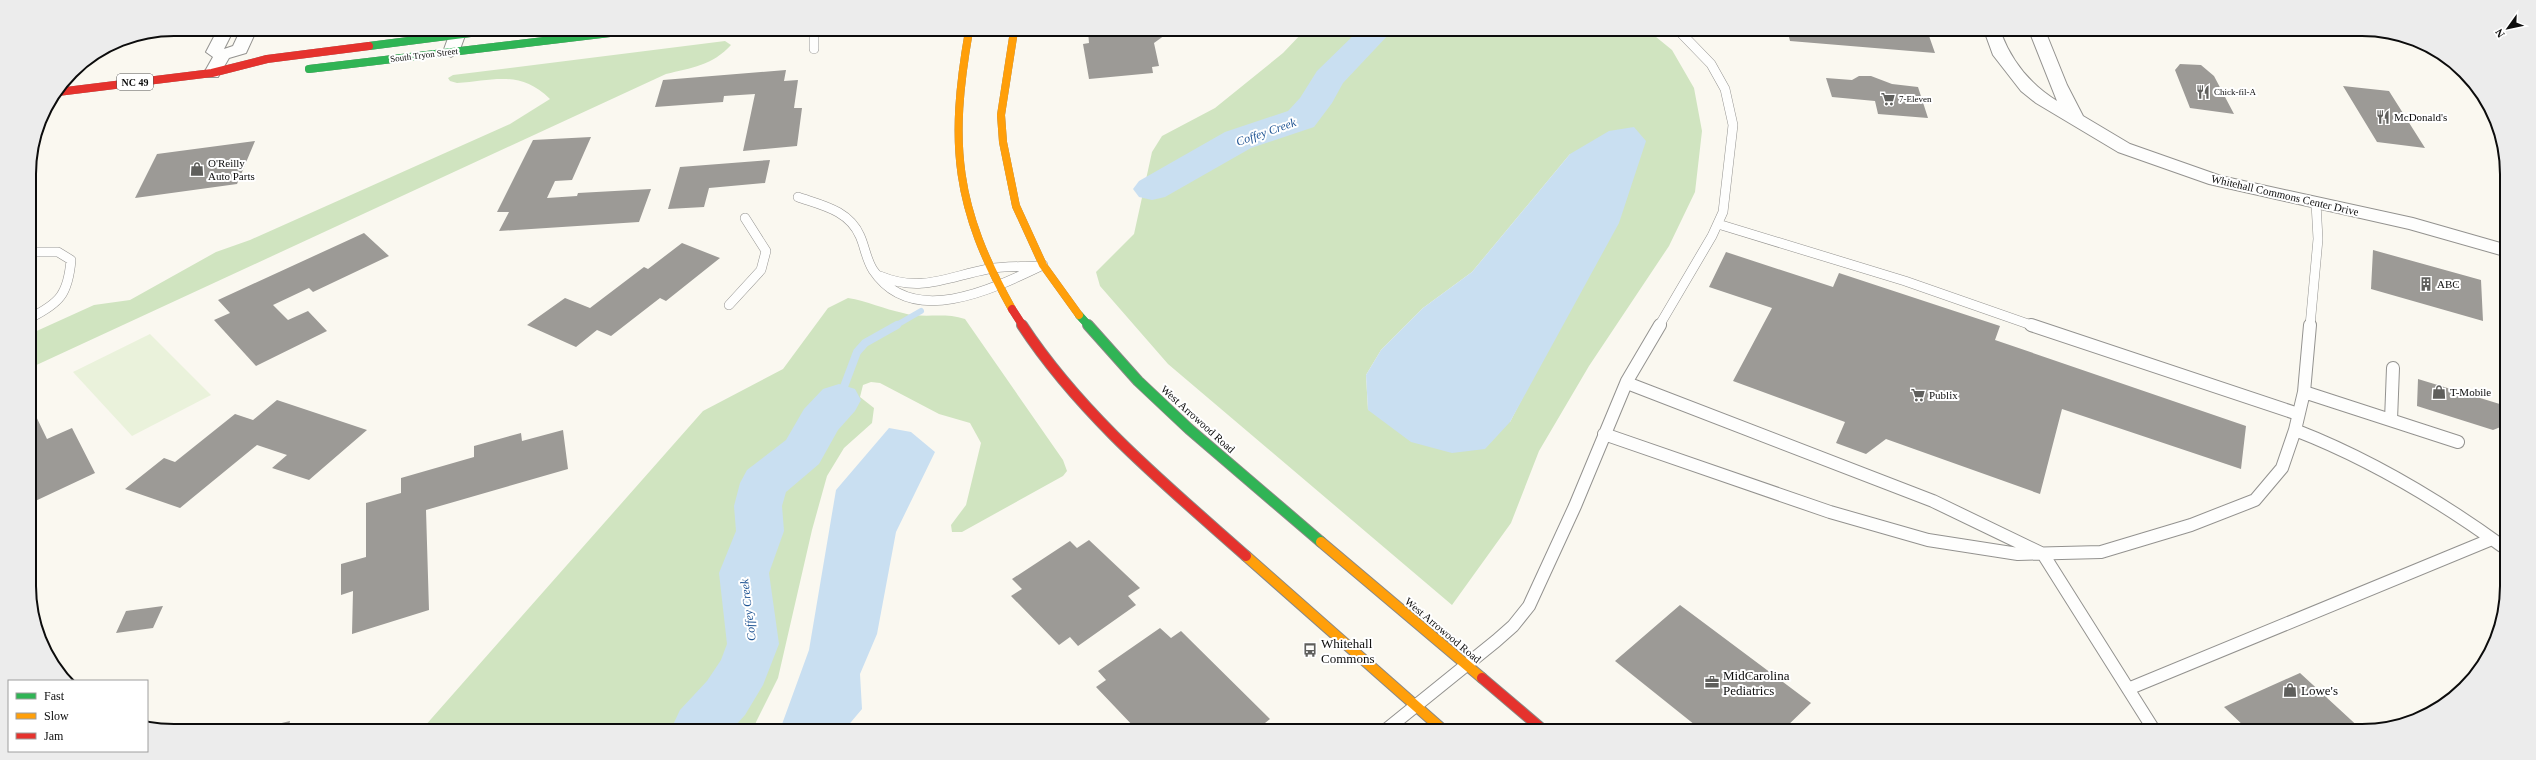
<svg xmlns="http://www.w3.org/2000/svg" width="2536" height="760" font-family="'Times New Roman',serif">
<rect width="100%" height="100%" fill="#faf8f0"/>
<!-- forest -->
<path fill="#d0e4c0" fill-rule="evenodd" d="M1304,31L1650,32L1672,50L1694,88L1702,131L1695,192L1669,246L1589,366L1539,451L1511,523L1452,605L1168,364L1100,286L1096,272L1134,234L1152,152L1162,136L1215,108L1283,53ZM1570,154L1527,389L1510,422L1368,410L1366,375L1381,350L1423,308L1472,272Z
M725,41L731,45C713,65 691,68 666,74L30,368V334L94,305L130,300L216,252L250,240L510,124L550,99C520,70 495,80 457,83L450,81L448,78L453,75Z
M848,298C867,301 884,309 903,313C923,319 944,312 965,319L1063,460L1067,471L1063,476L962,532H952L951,525L966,505L981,443L970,423L939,414L880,383L871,382L863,385L860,397L874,408L872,423L844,448L827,476L812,530L778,678L756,722L755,727H424L703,411L783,369L828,308Z"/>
<!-- pitch -->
<path fill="#eaf2db" d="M150,334L211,395L132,436L73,372Z"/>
<!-- water -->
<path fill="#c9dff1" d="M1634,127L1646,141L1619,223L1510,422L1485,449L1452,453L1411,442L1368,410L1366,375L1381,350L1423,308L1472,272L1570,154L1609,131Z
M889,428L911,432L935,452L896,532L877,634L860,674L862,709L846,728L781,727L809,650L836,490Z"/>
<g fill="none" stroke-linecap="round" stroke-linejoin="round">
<!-- stream-far1 -->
<path stroke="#c9dff1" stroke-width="6" d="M895,326L921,311"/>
<!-- stream -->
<path stroke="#c9dff1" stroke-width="8" d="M839,400L857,352L865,343L897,325"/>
<!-- river -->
<path fill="#c9dff1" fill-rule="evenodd" d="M1357,32H1391L1343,83L1332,103L1314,127L1251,148L1165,197L1152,200L1139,197L1133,189L1139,181L1225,132L1288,111L1300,98L1317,71Z
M839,384L855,389L861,400L855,411L838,430L819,464L786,492L782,506L784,531L769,573L779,644L763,685L745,715L734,727H672L680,710L707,681L721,660L727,644L719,573L736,531L734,506L740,483L747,470L786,440L804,409L823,389Z"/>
</g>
<!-- building -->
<path fill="#9c9a96" d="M1088,31H1206V32L1165,35L1154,43L1159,66L1152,67L1153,73L1089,79L1083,44L1089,43Z
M1788,33H1928L1935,53L1790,41Z
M2180,64L2201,65L2214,76L2234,114L2190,108L2175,70Z
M786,70L784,81L798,80L794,108H802L797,146L743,151L755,94L724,96L723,102L655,107L663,80Z
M1859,76H1871L1892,84L1918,87L1928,118L1878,114L1875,101L1832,97L1826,78L1852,80Z
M2343,86L2389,91L2425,148L2377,142Z
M591,137L572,180L555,181L547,198L577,196L578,193L651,189L639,222L499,231L509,212H497L533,140Z
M255,141L237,184L135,198L157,154Z
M770,160L765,183L709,188L704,207L668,209L680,167Z
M364,233L389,256L313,292L309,288L273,305L288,320L308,311L327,331L256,366L214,320L230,313L218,300Z
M682,243L720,258L666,301L660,298L611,336L597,330L576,347L527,325L565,298L590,308L644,267L648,269Z
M2373,250L2481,280L2483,321L2371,289Z
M1726,252L1833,287L1839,273L2000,326L1995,340L2246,426L2241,469L2062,409L2040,494L1886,439L1866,454L1836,443L1845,422L1733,381L1772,308L1709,287Z
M2418,379L2503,405V426L2493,430L2417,406Z
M277,400L367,430L309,480L272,468L287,455L257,445L180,508L125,489L164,458L175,462L235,414L253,420Z
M31,406L47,439L72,428L95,473L31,503Z
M563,430L568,469L426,510L429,610L352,634L353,591L341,595V564L366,557V503L401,493V478L474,457V446L521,433L522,441Z
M1089,540L1140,588L1128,596L1136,605L1078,646L1070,637L1059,645L1011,596L1022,589L1012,579L1070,541L1077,548Z
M1680,605L1811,703L1784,729H1700L1615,661Z
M163,606L153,628L116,633L126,611Z
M1160,628L1171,638L1181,631L1270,719L1260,727L1261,728H1135L1096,687L1106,680L1098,671Z
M2300,673L2363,731L2248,730L2224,707Z
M290,721L289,726H269Z"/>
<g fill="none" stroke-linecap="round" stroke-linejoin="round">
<defs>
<path id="lane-far1" d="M814,30V49
M798,197C821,205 849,210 860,236C865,247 866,259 873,270C912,329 993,289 1043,265
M1718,224L1905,281L2034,326
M30,252H58L71,260C68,294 60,303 30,318
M880,276C921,293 947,277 988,269C1004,266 1021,267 1037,266
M729,305L761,270L766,251L745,218
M1659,326L1712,236L1723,212L1733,125L1725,89L1711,64L1680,32
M2310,326L2318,239L2316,203"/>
<path id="lane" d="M2031,325L2298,414
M1627,383L1933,501L2043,554L2154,730
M2304,392L2458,442
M2391,420L2393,368
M2295,430C2370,459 2437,499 2502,546
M1604,434L1830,512L1928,540L2018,554L2101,552L2191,525L2255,500L2282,468L2295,430L2304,392L2310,325
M2128,689L2492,539
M1387,729L1496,641L1513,626L1529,606L1575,506L1627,381L1660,325"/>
<path id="street" d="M218,29H234L224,49L233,46L241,29H257L246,53L229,58L218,77H206L204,73L213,57L206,52Z
M451,30H467L459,52L451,57L443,52Z
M1985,33H2001C2012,62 2031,85 2057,101L2030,33H2046L2067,85L2083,116L2130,144L2221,176L2413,218L2504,244V256L2409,229L2209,184L2118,152L2036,103L2021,91L1993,55Z"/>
<path id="fast-far1" d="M369,46L494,30
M309,69L635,30
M1079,315L1089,326"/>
<path id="fast" d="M1088,325L1138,381L1189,429L1321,542"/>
<path id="slow-far1" d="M969,31C949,145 955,207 1012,309
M1014,31L1001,115L1003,142L1016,206L1043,265L1079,315"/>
<path id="slow" d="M1321,542L1482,678
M1246,556L1442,729"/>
<path id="jam-far1" d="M58,92L212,73L267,59L369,46
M1012,309L1023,326"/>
<path id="jam" d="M1022,325C1081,415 1166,485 1246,556
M1482,678L1542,729"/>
</defs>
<!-- lane-far1 casing -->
<use href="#lane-far1" stroke="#93928f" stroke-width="10"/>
<!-- lane casing -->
<use href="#lane" stroke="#93928f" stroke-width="14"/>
<!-- street casing -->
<use href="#street" stroke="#93928f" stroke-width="2"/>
<!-- fast-far1 casing -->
<use href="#fast-far1" stroke="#8a8985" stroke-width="8"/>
<!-- fast casing -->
<use href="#fast" stroke="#8a8985" stroke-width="12"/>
<!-- slow-far1 casing -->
<use href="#slow-far1" stroke="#8a8985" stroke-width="8"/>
<!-- slow casing -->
<use href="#slow" stroke="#8a8985" stroke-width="12"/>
<!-- jam-far1 casing -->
<use href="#jam-far1" stroke="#8a8985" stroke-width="8"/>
<!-- jam casing -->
<use href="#jam" stroke="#8a8985" stroke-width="12"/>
<!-- lane-far1 -->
<use href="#lane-far1" stroke="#fefefd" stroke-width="9"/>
<!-- lane -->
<use href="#lane" stroke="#fefefd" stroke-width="12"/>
<!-- street -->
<use href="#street" fill="#fefefd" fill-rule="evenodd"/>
<!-- fast-far1 -->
<use href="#fast-far1" stroke="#30b455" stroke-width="8"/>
<!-- fast -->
<use href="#fast" stroke="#30b455" stroke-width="10"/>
<!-- slow-far1 -->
<use href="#slow-far1" stroke="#ff9f0a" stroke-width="8"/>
<!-- slow -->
<use href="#slow" stroke="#ff9f0a" stroke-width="10"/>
<!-- jam-far1 -->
<use href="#jam-far1" stroke="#e5322d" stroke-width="8"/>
<!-- jam -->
<use href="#jam" stroke="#e5322d" stroke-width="10"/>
</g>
<!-- icons -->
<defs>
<symbol id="restaurant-bare" viewBox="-9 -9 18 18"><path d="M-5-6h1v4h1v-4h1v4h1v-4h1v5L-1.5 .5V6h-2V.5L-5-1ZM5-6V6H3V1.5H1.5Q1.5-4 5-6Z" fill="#5f5f5c" stroke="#fff" stroke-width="2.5" paint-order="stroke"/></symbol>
<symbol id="supermarket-bare" viewBox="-9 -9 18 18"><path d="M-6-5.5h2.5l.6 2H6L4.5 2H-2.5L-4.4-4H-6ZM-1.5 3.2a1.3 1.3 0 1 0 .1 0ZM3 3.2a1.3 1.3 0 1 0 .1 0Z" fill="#5f5f5c" stroke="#fff" stroke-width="2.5" paint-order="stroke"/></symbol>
<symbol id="shop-bare" viewBox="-9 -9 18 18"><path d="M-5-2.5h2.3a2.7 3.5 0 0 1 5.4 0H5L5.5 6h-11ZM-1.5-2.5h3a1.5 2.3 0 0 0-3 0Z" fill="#5f5f5c" stroke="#fff" stroke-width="2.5" paint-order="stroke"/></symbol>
<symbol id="building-bare" viewBox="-9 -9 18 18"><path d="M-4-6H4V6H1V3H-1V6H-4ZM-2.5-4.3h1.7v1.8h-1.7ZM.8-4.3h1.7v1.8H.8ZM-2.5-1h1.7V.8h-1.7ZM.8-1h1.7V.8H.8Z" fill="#5f5f5c" stroke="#fff" stroke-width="2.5" paint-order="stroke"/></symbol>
<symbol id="bus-bare" viewBox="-9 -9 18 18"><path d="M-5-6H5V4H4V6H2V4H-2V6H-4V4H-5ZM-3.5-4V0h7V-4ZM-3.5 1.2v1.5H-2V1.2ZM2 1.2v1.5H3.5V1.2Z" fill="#5f5f5c" stroke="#fff" stroke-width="2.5" paint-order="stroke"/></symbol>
<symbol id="office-bare" viewBox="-9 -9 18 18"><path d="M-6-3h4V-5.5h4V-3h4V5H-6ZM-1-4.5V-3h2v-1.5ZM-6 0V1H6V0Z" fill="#5f5f5c" stroke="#fff" stroke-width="2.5" paint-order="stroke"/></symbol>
</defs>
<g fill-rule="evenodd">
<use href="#restaurant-bare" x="2193" y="82" width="20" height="20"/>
<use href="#supermarket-bare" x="1878" y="89" width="20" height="20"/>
<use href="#restaurant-bare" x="2373" y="107" width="20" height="20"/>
<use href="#shop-bare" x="187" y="159" width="20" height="20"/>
<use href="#building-bare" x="2416" y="274" width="20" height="20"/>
<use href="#shop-bare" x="2429" y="382" width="20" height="20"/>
<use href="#supermarket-bare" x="1908" y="385" width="20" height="20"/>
<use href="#bus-bare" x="1300" y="640" width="20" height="20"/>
<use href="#office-bare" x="1702" y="672" width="20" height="20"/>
<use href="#shop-bare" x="2280" y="680" width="20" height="20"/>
</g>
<g text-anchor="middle" stroke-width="4" stroke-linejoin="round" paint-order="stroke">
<!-- far-street labels -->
<g font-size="9" fill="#0c0c0c" stroke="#fff">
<text transform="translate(424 55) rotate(-7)" y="3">South Tryon Street</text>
</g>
<!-- far-poi labels -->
<g font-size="9" fill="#0c0c0c" stroke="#fff" text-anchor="start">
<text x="2214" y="95">Chick-fil-A</text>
<text x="1899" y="102">7-Eleven</text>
</g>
<!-- shield labels -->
<rect fill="#fff" stroke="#555" stroke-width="1" x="117" y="74" width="36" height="16" rx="3"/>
<g font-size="10" font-weight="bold" fill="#0c0c0c">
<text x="135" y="86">NC 49</text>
</g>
<!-- poi labels -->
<g font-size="11" fill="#0c0c0c" stroke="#fff" text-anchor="start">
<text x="2394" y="121">McDonald's</text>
<text x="208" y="167">O'Reilly<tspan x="208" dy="13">Auto Parts</tspan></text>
<text x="2437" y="288">ABC</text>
<text x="2450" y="396">T-Mobile</text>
<text x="1929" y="399">Publix</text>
</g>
<!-- street labels -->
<g font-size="11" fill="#0c0c0c" stroke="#fff">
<text transform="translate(2285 195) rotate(13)" y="4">Whitehall Commons Center Drive</text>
<text transform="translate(1198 419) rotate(42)" y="4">West Arrowood Road</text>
<text transform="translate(1443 630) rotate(40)" y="4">West Arrowood Road</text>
</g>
<!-- water labels -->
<g font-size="12" font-style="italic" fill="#1f5493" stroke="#fff">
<text transform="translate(1266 132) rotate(-19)" y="4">Coffey Creek</text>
<text transform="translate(748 610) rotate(-97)" y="4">Coffey Creek</text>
</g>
<!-- near-poi labels -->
<g font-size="13" fill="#0c0c0c" stroke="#fff" text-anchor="start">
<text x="1321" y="648">Whitehall<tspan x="1321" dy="15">Commons</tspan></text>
<text x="1723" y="680">MidCarolina<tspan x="1723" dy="15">Pediatrics</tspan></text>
<text x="2301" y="695">Lowe's</text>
</g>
</g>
<!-- crop -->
<path d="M0 0H2536V760H0ZM174 36H2362A138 138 0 0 1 2500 174V586A138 138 0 0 1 2362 724H174A138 138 0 0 1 36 586V174A138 138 0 0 1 174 36Z" fill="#ececec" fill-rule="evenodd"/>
<path fill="none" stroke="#0c0c0c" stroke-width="2" d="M174 36H2362A138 138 0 0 1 2500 174V586A138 138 0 0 1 2362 724H174A138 138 0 0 1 36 586V174A138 138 0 0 1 174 36Z"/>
<!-- legend -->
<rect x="8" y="680" width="140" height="72" fill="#ffffff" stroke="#9e9e9e"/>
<rect x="16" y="693" width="20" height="6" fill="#30b455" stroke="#9e9e9e"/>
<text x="44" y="700" font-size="12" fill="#0c0c0c">Fast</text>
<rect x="16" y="713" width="20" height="6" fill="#ff9f0a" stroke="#9e9e9e"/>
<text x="44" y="720" font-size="12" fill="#0c0c0c">Slow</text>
<rect x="16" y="733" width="20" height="6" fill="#e5322d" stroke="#9e9e9e"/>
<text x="44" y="740" font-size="12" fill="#0c0c0c">Jam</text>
<!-- north arrow -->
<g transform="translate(2508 28) rotate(237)" stroke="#ffffff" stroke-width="3" paint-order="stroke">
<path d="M0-3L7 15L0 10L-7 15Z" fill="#0c0c0c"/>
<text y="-6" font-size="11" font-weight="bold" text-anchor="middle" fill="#0c0c0c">N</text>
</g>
</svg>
